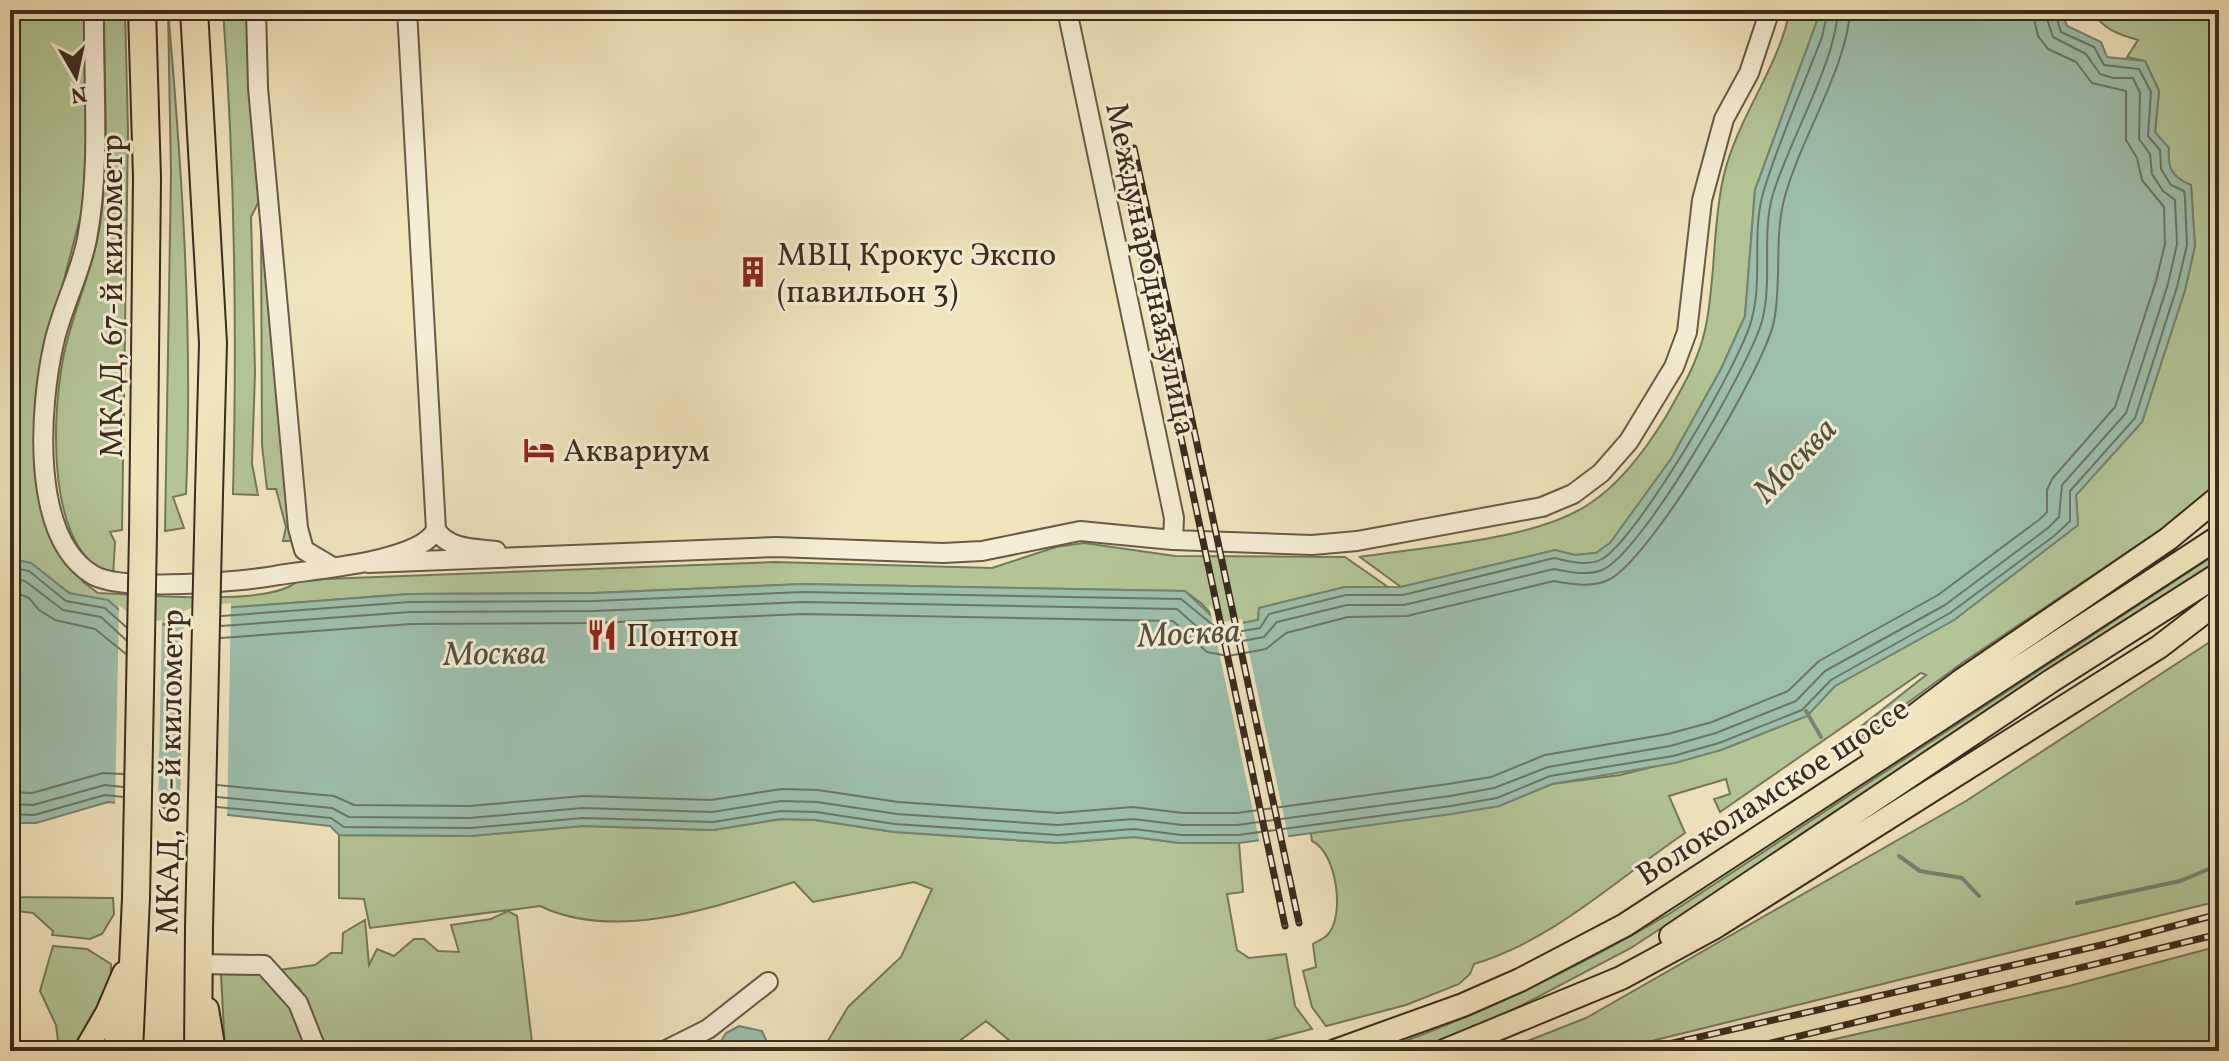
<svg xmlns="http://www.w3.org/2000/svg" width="2229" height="1061" font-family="Vollkorn,serif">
<rect width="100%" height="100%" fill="#f1e4bd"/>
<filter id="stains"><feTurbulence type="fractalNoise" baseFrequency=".0025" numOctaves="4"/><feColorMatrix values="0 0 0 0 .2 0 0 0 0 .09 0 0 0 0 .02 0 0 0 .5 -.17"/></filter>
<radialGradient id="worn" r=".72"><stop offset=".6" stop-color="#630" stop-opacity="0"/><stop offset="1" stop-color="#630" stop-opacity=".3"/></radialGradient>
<!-- green -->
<path fill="#b3c596" stroke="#76785a" stroke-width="2" d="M10,10H89L85,199L47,345L39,433L69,559L83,582L98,593C137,594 275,608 298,580L774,562L992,568L1056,547L1084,543L1175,556L1345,557L1388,587H1345L1259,608L1258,620L1222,627L1202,604L1185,591L803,584L594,593L409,594L197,610L162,625L138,627L86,597L69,593L31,563L10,559Z
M104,10H125L128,131L122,530L110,532L115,542L113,576C45,552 52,417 63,359C72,311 95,267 101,218C109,150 104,79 104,10Z
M168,10C182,171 193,332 186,494L173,497L184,528L165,531L171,174Z
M223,10H249L262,195L251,217L255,372L252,464L258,495L233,494C237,333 235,171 223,10Z
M1790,10H1821L1755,190L1745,316L1721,369L1671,459L1610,543L1596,553L1575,555L1555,550L1401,587L1360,557C1424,547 1536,540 1589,504C1620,484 1646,449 1665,418C1681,390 1698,362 1705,330C1716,280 1712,229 1723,179C1736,119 1778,70 1790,10Z
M2091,10H2219V483L2162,529L1962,663L1854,742L1849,736L1926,675L1921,673L1720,812L1714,799L1730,794L1726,779L1669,796L1685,833C1617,879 1554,940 1474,964L1470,974L1459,984L1406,1005L1326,1026L1312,1007L1303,971L1316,967L1313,944C1318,941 1326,938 1329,933C1345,912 1336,852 1312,841L1311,833L1499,806L1552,784L1620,775L1721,750L1807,716L1835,686L1954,620L2078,525L2076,495L2142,422L2185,290L2195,246L2191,186C2172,177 2167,168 2169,148L2155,133L2159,91L2145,61L2127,57L2138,40C2117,34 2103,29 2091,10Z
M261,215L296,541H283L286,527L276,489H267L262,445Z
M2219,552V562L1631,948L1509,1012L1442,1041L1414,1051H1378C1480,1015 1576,969 1669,914Z
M2219,636V901L1611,1051H1502L1586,1018L1966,801Z
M781,819L815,820L894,832L1058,843L1134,837L1180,843H1239L1243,892L1227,894L1237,950L1249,958L1286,954L1295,1006L1312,1029L1227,1051H1022L986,1021L946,1051H822L848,1007L901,957L932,889L914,882L813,902L794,882C718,906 617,943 540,906L370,928L364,899L339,898V835L470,836L583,826L713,830Z
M18,821L13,897L113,898L114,914L102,934L90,939L52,935L53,931L33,913L10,910V823Z
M508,911L517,916L533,1051H325L300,989L279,970L315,965L331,953H342L343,933L365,920L369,965L377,949L394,956L414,939H424L438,951L459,952L451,925L491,919Z
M53,946L87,949L111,964V989L75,1051H50L58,1041L56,1025L40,991Z
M2219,946V1051H1782L2069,986Z
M225,970H263L294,1008L312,1051H225L221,974Z"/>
<!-- water -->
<path fill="#9cbfab" stroke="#758473" stroke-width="2" d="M1821,10H2061L2067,26L2101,42L2107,57L2145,61L2159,91L2155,132L2169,148C2167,168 2172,177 2191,185L2195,246L2185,290L2142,422L2076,495L2078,525L1954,620L1835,686L1807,716L1721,750L1675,763L1552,784L1499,806L1452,814L1239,843H1180L1134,837L1058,843L894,832L815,820L781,819L713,830L583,826L470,836L339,835L330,826L108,802L36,823H10V559L31,563L69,593L108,600L138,627L163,625L197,610L409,594L594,593L803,584L1185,591L1223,627L1258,620L1259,608L1345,587H1401L1555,550L1575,555L1596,553L1610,543L1671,459L1721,369L1745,316L1755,190Z
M739,1026L762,1031L771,1051H715L726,1033Z"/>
<!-- pier -->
<path fill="#f1e4bd" d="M231,603L227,820L180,815L184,611L196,606Z
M119,605L140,623L162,620L158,813L115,808Z
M1209,605L1225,622L1242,619L1289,840L1260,844Z"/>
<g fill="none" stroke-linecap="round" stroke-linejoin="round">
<!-- shore -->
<path stroke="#6b7664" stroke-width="2" d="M10,567L29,571L66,601L105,608L126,627
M10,577L25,581L63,610L101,617L126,640
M10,590L29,598L39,610L55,620L95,629L126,654
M221,616L410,602L594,601L803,592L1181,599L1224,634L1260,628L1269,614L1346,595H1403L1554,558C1569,561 1588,567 1602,559C1638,538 1742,361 1752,318C1763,277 1751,231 1764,190C1780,138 1803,87 1822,37L1828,10
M221,626L410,612L594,611L803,602L1177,609L1212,640L1226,644L1264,637L1277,622L1347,605H1404L1554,569C1570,572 1587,576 1602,570C1641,555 1750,365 1762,321C1773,280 1761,235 1773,194C1789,141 1836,61 1838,10
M221,638L411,624L595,623L803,614L1173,621L1207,652L1228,656L1266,649L1286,633L1348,617L1407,616L1554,581C1571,584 1592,588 1608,580C1649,562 1765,368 1774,321C1782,281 1774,239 1784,200C1798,143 1848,66 1850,10
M217,785L334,796L354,805L469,806L583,796L711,800L782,789L818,790L898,802L1058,813L1133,807L1183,813H1237L1448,784L1491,777L1545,755L1668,734L1712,722L1788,691L1819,661L1938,595L2040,519L2047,512V490L2052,479L2115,407L2156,281L2165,244L2164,207L2142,180L2137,158L2126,140V91L2092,83L2076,62L2048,49L2038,36L2032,10
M10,792L32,793L103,773L123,774
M217,797L332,808L349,817L469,818L583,808L712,812L781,801L817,802L897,814L1058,825L1133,819L1182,825H1237L1450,796L1494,788L1548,767L1670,746L1716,733L1796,701L1825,671L1945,605L2048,528L2059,517L2062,485L2126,413L2168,284L2177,244L2175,200L2163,191L2152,174L2150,154L2139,139L2140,93L2133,78H2113L2100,74L2086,54L2053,37L2044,10
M10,804L33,805L105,785L123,787
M217,807L331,818L344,827L470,828L583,818L713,822L781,811L816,812L895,824L1058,835L1134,829L1181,835H1238L1451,806L1497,798L1550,776L1673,756L1719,743L1802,710L1831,680L1950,613L2054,536L2070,521V491L2135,418L2177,287L2187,245L2185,198L2184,191L2171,185L2161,169L2160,150L2148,136L2151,92L2139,69L2104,65L2094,47L2061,32L2054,10
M10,814L34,815L105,795L123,797"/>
<!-- stream -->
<path stroke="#758473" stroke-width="4" d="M1806,711L1821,737
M1899,856L1920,871L1962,878L1979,896
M2077,903L2180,881L2219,865
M2015,1048L2017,1051"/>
<defs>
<path id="minor" d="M94,10C93,85 101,165 87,239C80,275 62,307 54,343C40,404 29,537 93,575C122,592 243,582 279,575C316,569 419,562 436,530
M256,10L258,88L298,528L304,550L331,566
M407,10L436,530C449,550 475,548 496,551
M1067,10L1174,518L1173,540
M368,563L776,547L943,553L982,551L1080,531L1173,540L1312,545L1357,541L1542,507L1573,494L1601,473L1629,441L1674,367L1687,332L1702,200L1724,119L1749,73L1770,10
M199,964L264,965L298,1003L317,1051
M664,1051L708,1029L768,982"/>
<path id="major" d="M1872,748L1962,680L2168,539L2219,497
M1671,936L2051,681L2219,574
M207,1009L214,1051
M85,1051L107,1013L124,973
M115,1051L120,1005
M1335,1051L1463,1005L1520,980L1625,925L2219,537
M1444,1051L1621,978L1715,927L2159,647L2219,601"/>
<path id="highway" d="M142,10L147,178L143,534
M194,10L213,343L209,494
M129,1051L136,898
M198,1051L199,928"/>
</defs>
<!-- minor casing -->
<use href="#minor" stroke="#685a46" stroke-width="22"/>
<!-- major casing -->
<use href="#major" stroke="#3a2c1e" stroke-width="26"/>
<!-- highway casing -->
<use href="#highway" stroke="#3a2c1e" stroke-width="30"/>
<!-- minor -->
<use href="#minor" stroke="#f6edd4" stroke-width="18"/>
<!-- major -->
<use href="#major" stroke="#f1e4bd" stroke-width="22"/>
<!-- highway -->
<use href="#highway" stroke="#f1e4bd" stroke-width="26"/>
<defs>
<path id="rail" d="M1134,148L1299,923
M1120,151L1285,926
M1638,1051L2106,944L2219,914
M1738,1051L2219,934"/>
</defs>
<!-- rail casing -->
<use href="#rail" stroke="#3a2c1e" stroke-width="7"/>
<!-- rail -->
<use href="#rail" stroke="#f6edd4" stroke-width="4" stroke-dasharray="12" stroke-linecap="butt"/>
<defs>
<path id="highway-bridge" d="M136,898L143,534
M199,928L209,494"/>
</defs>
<!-- highway-bridge casing -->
<use href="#highway-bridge" stroke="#3a2c1e" stroke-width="30" stroke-linecap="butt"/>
<!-- highway-bridge -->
<use href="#highway-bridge" stroke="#f1e4bd" stroke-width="26"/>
</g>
<!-- icons -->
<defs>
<symbol id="building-bare" viewBox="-9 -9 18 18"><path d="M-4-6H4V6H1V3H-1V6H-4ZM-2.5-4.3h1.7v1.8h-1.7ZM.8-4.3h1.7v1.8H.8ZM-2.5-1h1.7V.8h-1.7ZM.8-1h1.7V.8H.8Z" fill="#8f2418" stroke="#f6edd4" stroke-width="2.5" paint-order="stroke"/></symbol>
<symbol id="hotel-bare" viewBox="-9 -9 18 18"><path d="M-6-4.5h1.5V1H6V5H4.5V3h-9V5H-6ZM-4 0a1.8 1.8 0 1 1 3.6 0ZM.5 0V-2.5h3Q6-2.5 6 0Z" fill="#8f2418" stroke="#f6edd4" stroke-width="2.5" paint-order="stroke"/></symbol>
<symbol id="restaurant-bare" viewBox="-9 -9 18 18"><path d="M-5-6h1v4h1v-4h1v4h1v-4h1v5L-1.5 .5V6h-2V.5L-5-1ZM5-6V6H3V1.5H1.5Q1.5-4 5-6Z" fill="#8f2418" stroke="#f6edd4" stroke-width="2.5" paint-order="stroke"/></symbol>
</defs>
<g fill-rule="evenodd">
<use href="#building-bare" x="731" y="250" width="44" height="44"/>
<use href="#hotel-bare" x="517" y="428" width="44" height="44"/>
<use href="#restaurant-bare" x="580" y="613" width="44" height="44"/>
</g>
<g text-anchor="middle" stroke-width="6" stroke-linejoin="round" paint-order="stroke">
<!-- poi labels -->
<g font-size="32" fill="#3a2c1e" stroke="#f6edd4" text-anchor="start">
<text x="777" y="265">МВЦ Крокус Экспо<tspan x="777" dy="37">(павильон 3)</tspan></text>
<text x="563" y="461">Аквариум</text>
<text x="626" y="646">Понтон</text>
</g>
<!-- street labels -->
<g font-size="32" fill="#3a2c1e" stroke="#f6edd4">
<text transform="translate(1152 269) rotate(78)" y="11">Международная улица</text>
<text transform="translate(111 296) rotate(-90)" y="11">МКАД, 67-й километр</text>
<text transform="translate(169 772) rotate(-89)" y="11">МКАД, 68-й километр</text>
<text transform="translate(1772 791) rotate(-33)" y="11">Волоколамское шоссе</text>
</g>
<!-- water labels -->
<g font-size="34" font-style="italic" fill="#525141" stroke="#f6edd4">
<text transform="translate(1794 459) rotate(-46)" y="12">Москва</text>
<text transform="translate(1189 632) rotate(-3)" y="12">Москва</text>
<text transform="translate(495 652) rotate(-1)" y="12">Москва</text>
</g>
</g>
<!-- margin -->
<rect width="2229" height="1061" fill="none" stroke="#f1e4bd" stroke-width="40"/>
<rect x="12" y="12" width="2205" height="1037" fill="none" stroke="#3a2c1e" stroke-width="4"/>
<rect x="20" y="20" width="2189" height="1021" fill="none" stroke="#3a2c1e" stroke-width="2"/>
<!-- north arrow -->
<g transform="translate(76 76) rotate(171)" stroke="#f6edd4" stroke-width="6" paint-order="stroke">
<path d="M0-6L14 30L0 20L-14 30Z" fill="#3a2c1e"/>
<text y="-12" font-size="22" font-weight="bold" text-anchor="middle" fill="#3a2c1e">N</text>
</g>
<rect width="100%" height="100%" filter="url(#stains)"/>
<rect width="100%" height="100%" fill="url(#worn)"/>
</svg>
